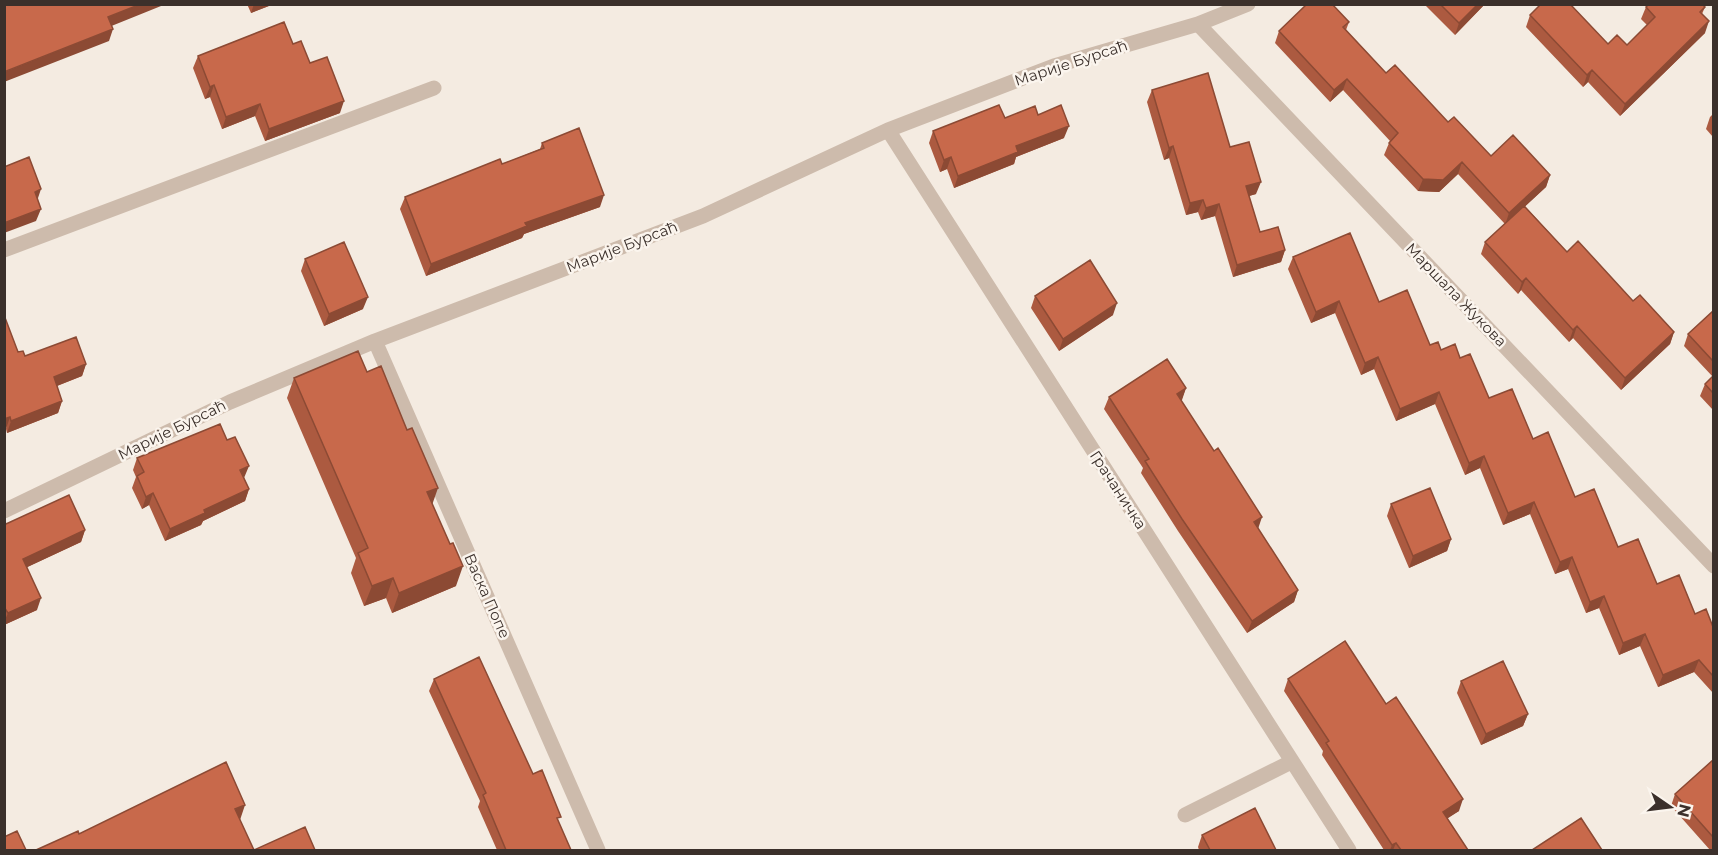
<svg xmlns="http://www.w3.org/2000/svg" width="1718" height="855" font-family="Montserrat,sans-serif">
<rect width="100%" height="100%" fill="#f4ebe1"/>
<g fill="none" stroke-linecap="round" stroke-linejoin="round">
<!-- minor -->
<path stroke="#cdbbac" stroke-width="15" d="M1198,24L1714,566
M888,130L1349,850
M4,250L434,88
M375,341L598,850
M4,511L230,402L375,341L703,216L888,130L1054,66L1198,24L1248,4
M1185,815L1291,762"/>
</g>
<!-- wall -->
<path fill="#ac5a40" d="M247,4H274L251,13Z
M1424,4H1485L1455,35Z
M1646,7H1705L1702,14L1705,33L1620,116L1588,82L1583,87L1526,27L1530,15L1608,44L1627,45L1647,25L1641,19Z
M1349,22L1346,30L1386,73L1491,156L1550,175L1546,187L1525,206L1567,252L1674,332L1670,344L1621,390L1573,338L1569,342L1521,290L1518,294L1481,254L1485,242L1505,224L1458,174L1439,192L1418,191L1384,155L1389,143L1390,141L1343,90L1330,102L1275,43L1279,31Z
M293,44L310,63L340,113L265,141L255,116L222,129L210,97L205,99L193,68L198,56Z
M1152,90L1230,147L1256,194L1249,196L1260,232L1285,250L1281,262L1233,277L1215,216L1201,220L1198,212L1186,215L1169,158L1164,160L1147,102Z
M1713,114V137L1706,129L1710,117Z
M1038,115L1064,138L1016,157L1014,164L954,188L947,169L940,172L929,143L933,131L1005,118Z
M542,143L600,207L524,234L522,238L426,276L400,209L405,197L502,164L540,149Z
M1293,257L1379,302L1430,345L1460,358L1489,398L1533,439L1575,497L1618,547L1657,584L1713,627V693L1694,672L1658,687L1640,646L1619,655L1599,608L1586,613L1568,569L1555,574L1530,514L1503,525L1480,468L1465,475L1435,404L1396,421L1374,369L1361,375L1335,313L1311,323L1288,269Z
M305,259L363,309L324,326L301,271Z
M1035,296L1113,315L1059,351L1031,308Z
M1713,311V410L1700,396L1705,384L1713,377L1684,346L1688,334Z
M18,352L25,356L86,364L82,376L57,386L62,401L58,413L7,433L6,429Z
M294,378L432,504L456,586L392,613L386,598L364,606L351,573L356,558L287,398Z
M1186,388L1181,401L1258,529L1298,590L1294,602L1247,633L1178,531L1141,473L1143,468L1104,409L1109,397Z
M137,458L244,478L249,489L245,501L203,521L201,525L165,541L149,505L142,509L132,488L136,477L133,470Z
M1391,504L1451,539L1447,551L1409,568L1387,516Z
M4,520L6,524L85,530L81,542L27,567L37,610L4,625Z
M434,679L533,774L559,823L571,850H497L478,807L480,801L429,691Z
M1288,679L1459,811L1447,818L1468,850H1384L1322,755L1323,751L1284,691Z
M1461,681L1528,714L1523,726L1481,745L1457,693Z
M1713,760V850H1710L1671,806L1675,794Z
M1202,835L1276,850H1199L1198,847Z"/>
<!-- shaded-wall -->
<path fill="#8c4a34" d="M141,4H166L104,29L108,17Z
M254,4H274L251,13Z
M1478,4H1485L1455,35L1459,23Z
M1709,21L1705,33L1620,116L1625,104Z
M113,29L109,41L4,82V72Z
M1592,70L1588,82L1583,87L1587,75Z
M1347,79L1343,90L1330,102L1334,90Z
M214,85L210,97L205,99L210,87Z
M344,101L340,113L265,141L269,129Z
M260,104L255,116L222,129L226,117Z
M1069,126L1064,138L1016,157L1014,164L954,188L958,176L1016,146Z
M1173,146L1169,158L1164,160L1169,148Z
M951,157L947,169L940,172L944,160Z
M1462,162L1458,174L1439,192L1418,191L1423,179Z
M1550,175L1546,187L1505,225L1509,213Z
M1261,182L1256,194L1242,198L1246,186Z
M41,189L37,201L35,192Z
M604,195L600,207L524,234L522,238L426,276L431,264L525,223Z
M1203,200L1198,212L1186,215L1190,203Z
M1219,204L1215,216L1201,220L1206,208Z
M41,209L36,221L4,233V223Z
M1285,250L1281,262L1233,277L1237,265Z
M1526,278L1521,290L1518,294L1522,282Z
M368,297L363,309L324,326L329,314Z
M1339,301L1335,313L1311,323L1316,312Z
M1117,303L1113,315L1059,351L1063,339Z
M1577,326L1573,338L1569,342L1573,330Z
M1674,332L1670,344L1621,390L1625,378Z
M1378,357L1374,369L1361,375L1365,363Z
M86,364L82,376L49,389L54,377Z
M1186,388L1182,400L1172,406L1177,394Z
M1439,392L1435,404L1396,421L1400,409Z
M62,401L58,413L7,433L11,421Z
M10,417L6,429L4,430V419Z
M1484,456L1480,468L1465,475L1469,463Z
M249,466L244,478L240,470Z
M438,488L431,508L427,492Z
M249,489L245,501L203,521L201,525L165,541L170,529L204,510Z
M153,493L149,505L142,509L146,497Z
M1534,502L1530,514L1503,525L1508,513Z
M1262,517L1258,529L1254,522Z
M85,530L81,542L19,571L23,559Z
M1451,539L1447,551L1409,568L1413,556Z
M1572,557L1568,569L1555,574L1560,562Z
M463,566L456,586L392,613L399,593Z
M393,578L386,598L364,606L372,586Z
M1298,590L1294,602L1247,633L1252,621Z
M1604,596L1599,608L1586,613L1590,602Z
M41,598L37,610L4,625V622L8,613Z
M1645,634L1640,646L1619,655L1623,643Z
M1699,660L1694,672L1658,687L1663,675Z
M1528,714L1523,726L1481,745L1486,734Z
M1463,799L1459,811L1439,824L1443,812Z
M245,805L240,820L235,809Z
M1396,843L1393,850H1390L1392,845Z"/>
<!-- building -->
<path fill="#c8694b" stroke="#8c4a34" stroke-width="1.5" d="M4,4H141L108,17L113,29L4,72Z
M1307,4H1332L1349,22L1343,27L1386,73L1395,65L1448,122L1454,117L1491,156L1513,135L1550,175L1509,213L1462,162L1443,180L1423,179L1389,143L1398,133L1347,79L1334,90L1279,31Z
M1440,4H1478L1459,23Z
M1541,4H1570L1608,44L1617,35L1627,45L1655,17L1646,7L1649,4H1702L1705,7L1700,12L1709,21L1625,104L1592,70L1587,75L1530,15Z
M284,22L293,44L301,41L310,63L327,57L344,101L269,129L260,104L226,117L214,85L210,87L198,56Z
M1208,73L1230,147L1249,142L1261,182L1246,186L1260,232L1278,227L1285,250L1237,265L1219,204L1206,208L1203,200L1190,203L1173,146L1169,148L1152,90Z
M999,105L1005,118L1035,106L1038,115L1061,105L1069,126L1016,146L1018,152L958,176L951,157L944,160L933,131Z
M579,128L604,195L525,223L527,226L431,264L405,197L500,159L502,164L544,148L542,143Z
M29,157L41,189L35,192L41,209L4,223V167Z
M1524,206L1567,252L1578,241L1633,301L1640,295L1674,332L1625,378L1577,326L1573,330L1526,278L1522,282L1485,242Z
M1350,233L1379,302L1407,290L1430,345L1438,342L1441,350L1455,344L1460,358L1470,354L1489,398L1512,389L1533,439L1548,432L1575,497L1594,489L1618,547L1638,539L1657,584L1679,575L1695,614L1706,609L1713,627V676L1699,660L1663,675L1645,634L1623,643L1604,596L1590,602L1572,557L1560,562L1534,502L1508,513L1484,456L1469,463L1439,392L1400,409L1378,357L1365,363L1339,301L1316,312L1293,257Z
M344,242L368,297L329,314L305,259Z
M1090,260L1117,303L1063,339L1035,296Z
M1713,311V361L1688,334Z
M4,315L18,352L23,351L25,356L76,337L86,364L54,377L62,401L11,421L10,417L4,419Z
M358,351L367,372L381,366L407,430L412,428L438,488L427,492L450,544L453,543L463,566L399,593L393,578L372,586L358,553L368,548L294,378Z
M1167,359L1186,388L1177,394L1214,451L1218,448L1262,517L1254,522L1298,590L1252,621L1182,519L1145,461L1149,459L1109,397Z
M1713,376V393L1705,384Z
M220,424L227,440L235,437L249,466L240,470L249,489L204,510L205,513L170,529L153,493L146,497L137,476L144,472L137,458Z
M1430,488L1451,539L1413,556L1391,504Z
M69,495L85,530L23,559L41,598L8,613L4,607V520L6,524Z
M1345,641L1386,704L1396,697L1463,799L1443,812L1468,850H1401L1396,843L1392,845L1326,743L1329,741L1288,679Z
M479,657L533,774L542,770L561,817L557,818L571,850H506L483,795L486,793L434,679Z
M1503,661L1528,714L1486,734L1461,681Z
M1713,760V837L1675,794Z
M226,762L245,805L235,809L254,850L305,827L315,850H36L78,831L79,834Z
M1255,808L1276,850H1210L1202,835Z
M1581,818L1602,850H1532Z
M17,831L26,850H4V837Z"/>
<g text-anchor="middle" stroke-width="5" stroke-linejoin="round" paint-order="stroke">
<!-- street labels -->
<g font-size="15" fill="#3b302b" stroke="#fbf5ee">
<text transform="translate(1071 63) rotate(-18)" y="5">Марије Бурсаћ</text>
<text transform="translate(622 247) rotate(-21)" y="5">Марије Бурсаћ</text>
<text transform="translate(1456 295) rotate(46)" y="5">Маршала Жукова</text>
<text transform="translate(172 430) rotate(-26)" y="5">Марије Бурсаћ</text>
<text transform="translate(1118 490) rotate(57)" y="5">Грачаничка</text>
<text transform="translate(487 596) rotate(66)" y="5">Васка Попе</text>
</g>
</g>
<!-- border -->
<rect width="1718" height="855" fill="none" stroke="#3b302b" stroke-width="12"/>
<!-- north arrow -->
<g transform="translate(1670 807) rotate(104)" stroke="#fbf5ee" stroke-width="4.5" paint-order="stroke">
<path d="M0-4.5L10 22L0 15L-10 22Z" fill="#3b302b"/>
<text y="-9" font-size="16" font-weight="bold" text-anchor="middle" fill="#3b302b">N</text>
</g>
</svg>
